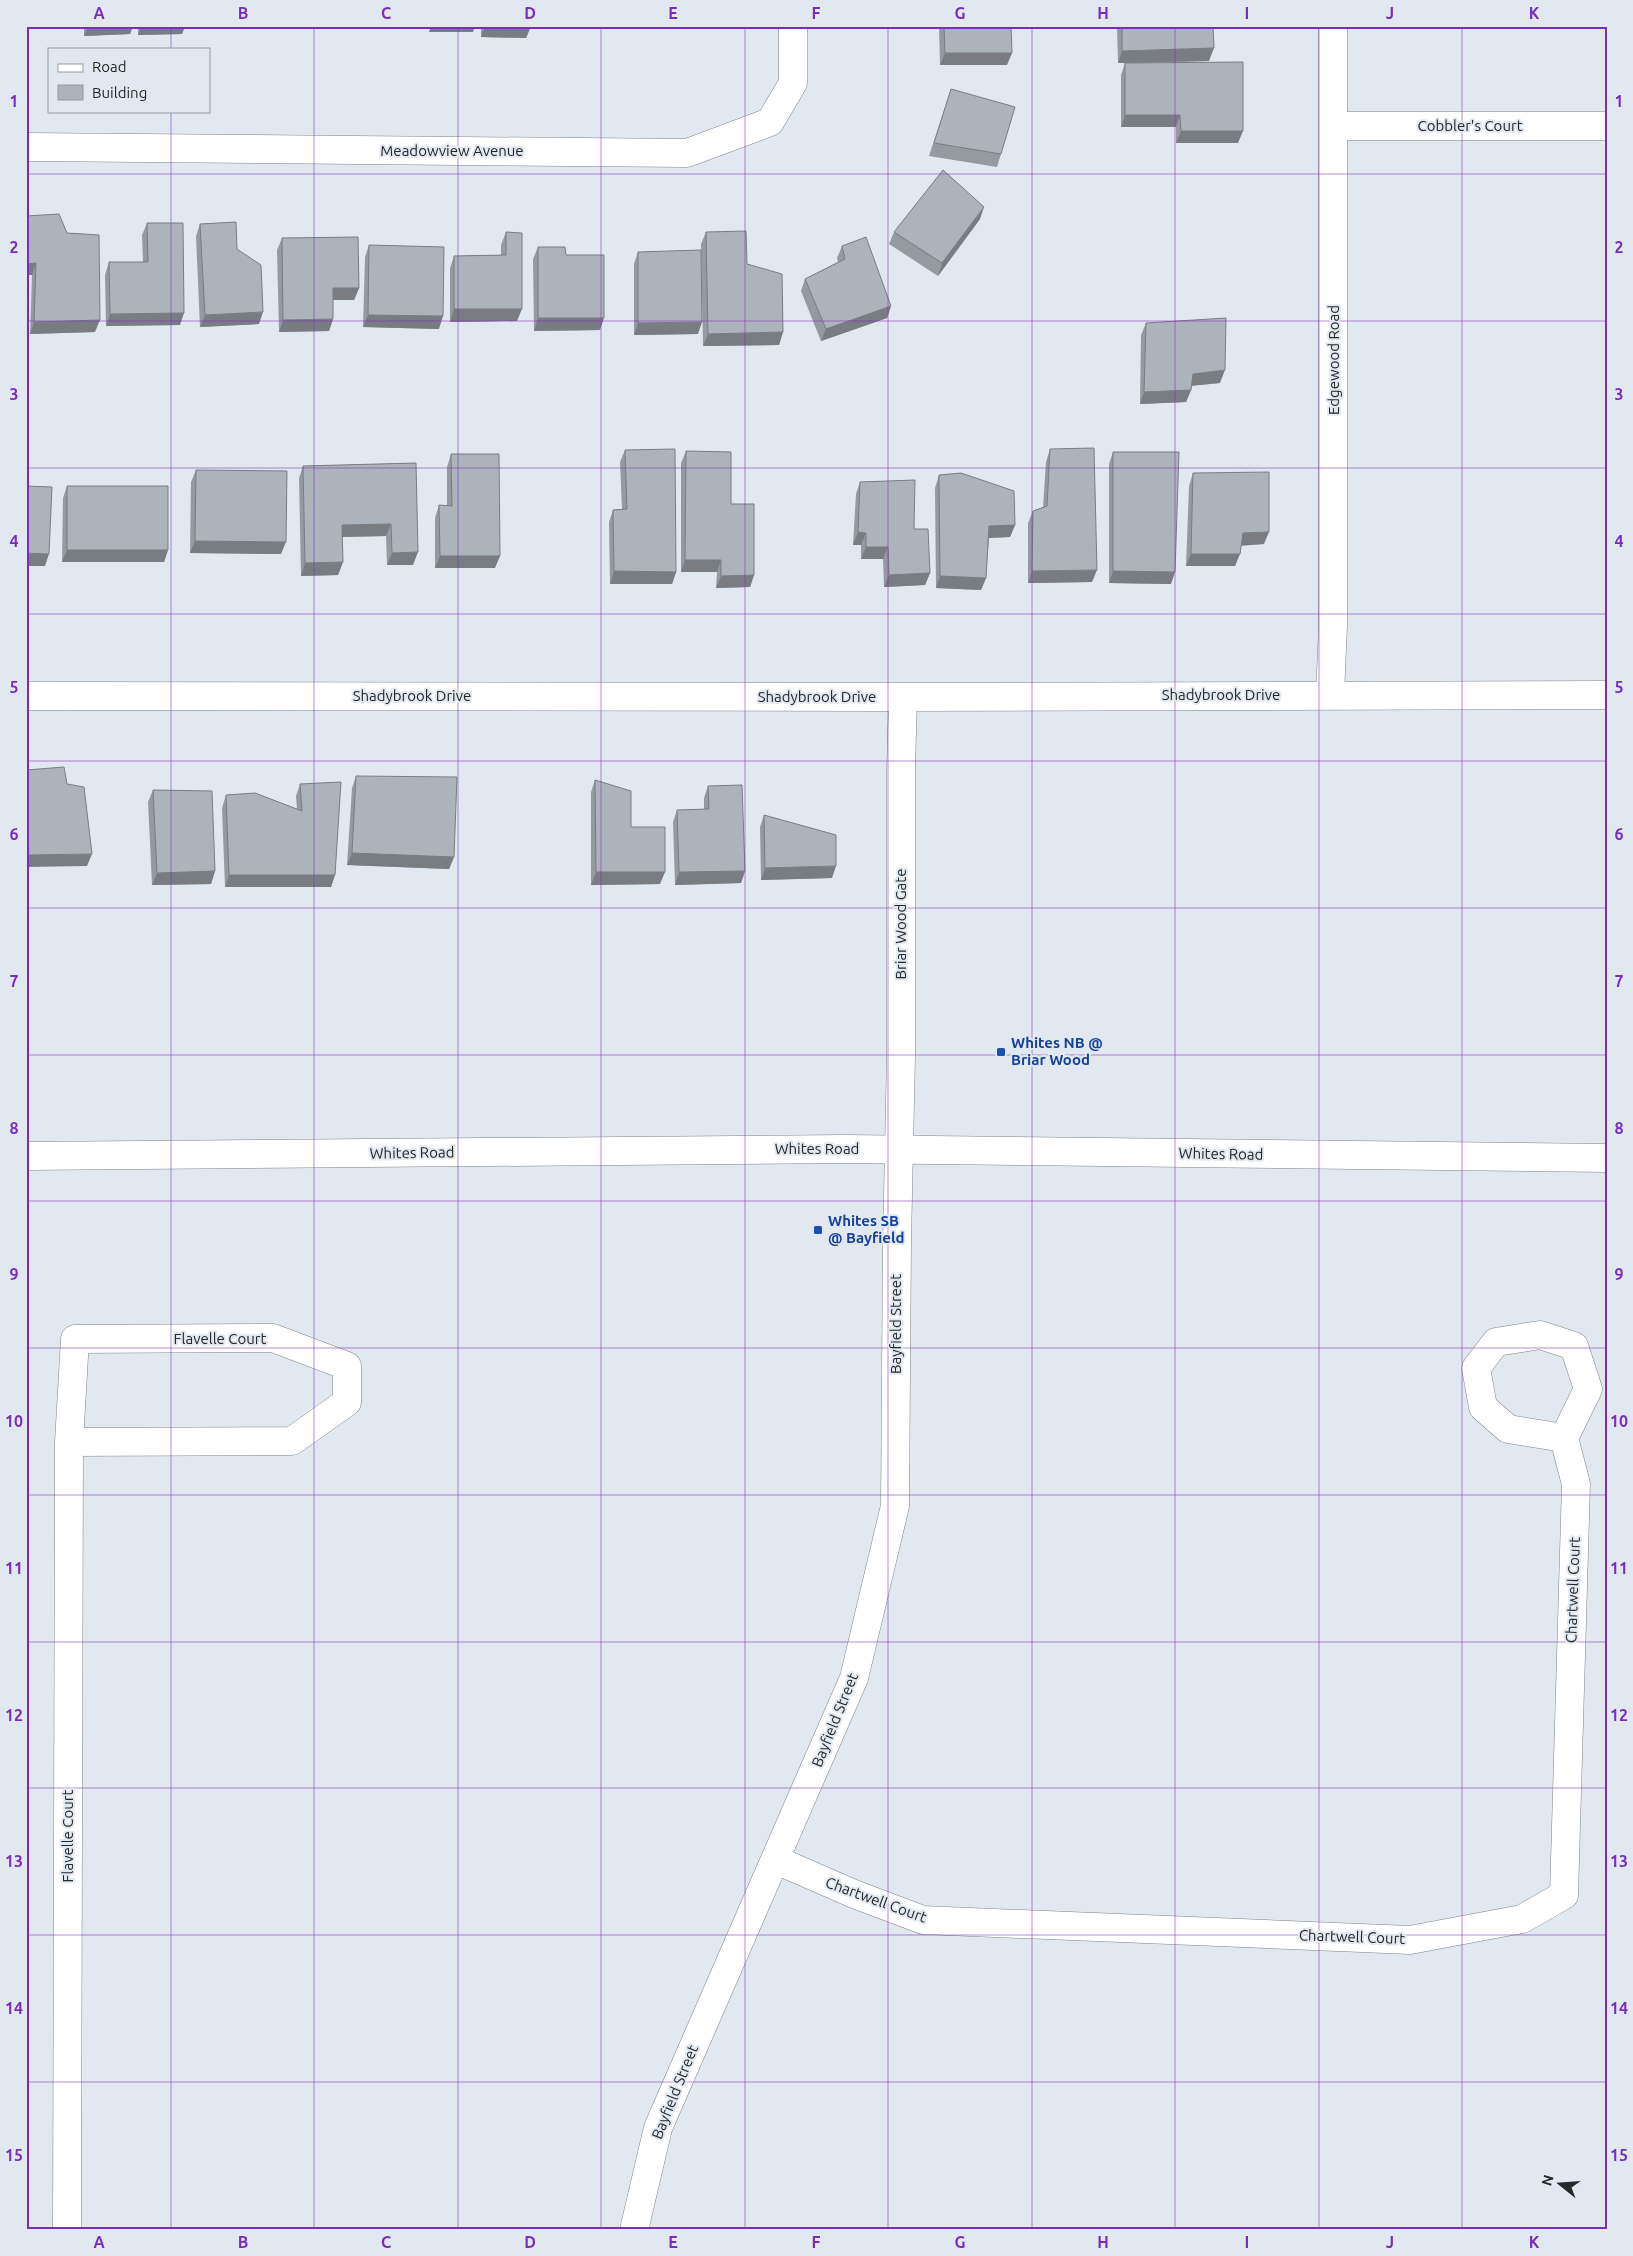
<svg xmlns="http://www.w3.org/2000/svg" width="1633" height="2256" font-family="Ubuntu,sans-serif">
<rect width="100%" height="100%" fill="#e1e8ef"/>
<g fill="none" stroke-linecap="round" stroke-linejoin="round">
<defs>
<path id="minor" d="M1334,126H1607
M26,147L687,153L770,122L793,83V26
M1330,694L1333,626V26
M26,696L888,697L1607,695
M776,1860L854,1894L923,1920L1410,1940L1522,1919L1564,1895L1576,1484L1564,1438L1588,1389L1574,1346L1540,1335L1496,1342L1476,1368L1483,1407L1508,1429L1564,1438
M67,2230L69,1442L75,1339L273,1338L347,1366V1402L292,1441L69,1442
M634,2230L658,2128L854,1678L895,1506L897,1242L901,1056V768L903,697"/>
<path id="major" d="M26,1156L846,1149L1607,1158"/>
</defs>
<!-- minor casing -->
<use href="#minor" stroke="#7f858b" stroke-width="29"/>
<!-- major casing -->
<use href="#major" stroke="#7f858b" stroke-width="29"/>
<!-- minor -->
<use href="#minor" stroke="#fff" stroke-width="28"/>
<!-- major -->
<use href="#major" stroke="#fff" stroke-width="28"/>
</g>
<!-- wall -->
<path fill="#959aa0" d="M84,26H133L130,34L84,36Z
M138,26H185L182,34L138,35Z
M481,26H531L526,38L481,37Z
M939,26H1011L1007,65H940Z
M1117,26H1213L1209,61L1132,63L1238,143H1176V127H1121V75L1125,63H1118Z
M951,89L1001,154L997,167L929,156Z
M26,216L95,332L30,334L32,275H26Z
M980,219L938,276L889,244L894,232Z
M147,223L180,325L106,326L105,275L109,262H143L142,235Z
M200,224L237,249L259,324L200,327L196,236Z
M506,232L517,321L450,322V268L454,256L501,255V245Z
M706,232L747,264L783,332L779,345L703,346L701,244Z
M282,238L359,288L354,300H333V319L329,331L279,332L277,250Z
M369,245L439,329L363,327L365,257Z
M842,246L891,306L887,318L821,341L801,291L805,279L838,262L837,258Z
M538,247L566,255L600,330L534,331L533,259Z
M638,252L698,334L634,335V264Z
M1146,323L1220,383L1191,386V390L1186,402L1140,404L1141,335Z
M1050,449L1092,582L1028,583V523L1033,511L1043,507L1046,462Z
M625,450L676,572L672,584H610L609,522L613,510L622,509L620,462Z
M686,451L731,504L754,575L750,587L716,588L717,572H681V463Z
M1113,452L1171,584L1109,583V464Z
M451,454L495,568H435V518L439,505H447V467Z
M416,463L413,565H387L386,536L342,537L343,562L338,575L301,576L299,478L303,466Z
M196,470L281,554L190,553L191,482Z
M1193,473L1264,544L1241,545L1235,566H1186L1189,486Z
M939,475L1015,525L1010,537L989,538L986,578L981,590L936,588L935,488Z
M860,482L914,529L930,573L925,585L884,587L883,559H861V545H853L856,494Z
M67,486L168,550L164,562H62L63,498Z
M356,776L454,857L449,869L347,865L352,788Z
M595,780L631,827L660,884L591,885V792Z
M300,784L335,875L331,887H225L222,808L226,795L297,809L296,796Z
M708,786L745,871L741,883L675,885L673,822L677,810L704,809V798Z
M153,790L215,871L211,884L152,885L148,802Z
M764,815L832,878L761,880L760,827Z"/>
<!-- shaded-wall -->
<path fill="#797d82" d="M88,26H133L130,34L84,36Z
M141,26H185L182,34L138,35Z
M313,26H386V28H312Z
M431,26H475L473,32H429Z
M485,26H531L526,38L481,37Z
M595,26H639L594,27Z
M1214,48L1209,61L1118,63L1122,51Z
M945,53H1012L1007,65H940Z
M1125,115H1180L1176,127H1121Z
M1181,131H1243L1238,143H1176Z
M984,207L980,219L938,276L942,263Z
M36,263L32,275H26V264Z
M333,288H359L354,300H328Z
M891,306L887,318L821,341L826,329Z
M454,309H522L517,321L450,322Z
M263,312L259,324L200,327L205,315Z
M184,313L180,325L106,326L110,314Z
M368,315L443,316L439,329L363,327Z
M538,318H604L600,330L534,331Z
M333,319L329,331L279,332L283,320Z
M100,320L95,332L30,334L34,322Z
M702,322L698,334L634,335L638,323Z
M783,332L779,345L703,346L708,334Z
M1225,370L1220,383L1188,386L1193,374Z
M1191,390L1186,402L1140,404L1144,392Z
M391,524L386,536L338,537L342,525Z
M1015,525L1010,537L985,538L989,526Z
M858,532L866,533L861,545H853Z
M1269,532L1264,544L1239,546L1243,533Z
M195,541L286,542L281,554L190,553Z
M866,547H888L883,559H861Z
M67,550H168L164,562H62Z
M418,552L413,565H387L392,553Z
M26,553L49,554L45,566H26Z
M1191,554H1240L1235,566H1186Z
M440,556H500L495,568H435Z
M685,560H721L717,572H681Z
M343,562L338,575L301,576L305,563Z
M1097,570L1092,582L1028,583L1032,571Z
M614,571L676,572L672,584H610Z
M1113,571L1175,572L1171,584L1109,583Z
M930,573L925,585L884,587L889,575Z
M754,575L750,587L716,588L721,576Z
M940,576L986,578L981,590L936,588Z
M352,853L454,857L449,869L347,865Z
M92,854L87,866L26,867V855Z
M836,866L832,878L761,880L765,868Z
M215,871L211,884L152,885L157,873Z
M745,871L741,883L675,885L679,872Z
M596,872H665L660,884L591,885Z
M229,875H335L331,887H225Z"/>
<!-- building -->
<path fill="#adb3ba" stroke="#797d82" d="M944,26H1011L1012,53H945Z
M1122,26H1213L1214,48L1122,51Z
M1243,62V131H1181L1180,115H1125V63Z
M951,89L1015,107L1001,154L934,143Z
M943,170L984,207L942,263L894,232Z
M59,214L67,233L99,235L100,320L34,322L36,263L26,264V216Z
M236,222L237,249L261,265L263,312L205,315L200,224Z
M147,223H183L184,313L110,314L109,262H148Z
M746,231L747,264L782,274L783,332L708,334L706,232Z
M506,232L522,233V309H454V256L506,255Z
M358,237L359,288H333V319L283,320L282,238Z
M866,237L891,306L826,329L805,279L845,259L842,246Z
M369,245L444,247L443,316L368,315Z
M538,247H565L566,255H604V318H538Z
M701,250L702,322L638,323V252Z
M1226,318L1225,370L1193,374L1191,390L1144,392L1146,323Z
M1094,448L1097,570L1032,571L1033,511L1047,506L1050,449Z
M675,449L676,572L614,571L613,510L627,509L625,450Z
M686,451L731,452V504H754V575L721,576V560H685Z
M1113,452H1179L1175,572L1113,571Z
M451,454H499L500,556H440L439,505L452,506Z
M416,463L418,552L392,553L391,524L342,525L343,562L305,563L303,466Z
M196,470L287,471L286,542L195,541Z
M1269,472V532L1243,533L1240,554H1191L1193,473Z
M961,473L1014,491L1015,525L989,526L986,578L940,576L939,475Z
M915,480L914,529H928L930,573L889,575L888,547H866V533L858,532L860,482Z
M26,486L52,487L49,554L26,553Z
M67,486H168V550H67Z
M64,767L67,784L84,787L92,854L26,855V770Z
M356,776L457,777L454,857L352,853Z
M595,780L631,791V827H665V872H596Z
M341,782L335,875H229L226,795L255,793L302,811L300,784Z
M742,785L745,871L679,872L677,810L709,809L708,786Z
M153,790L212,791L215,871L157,873Z
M764,815L836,835V866L765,868Z"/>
<!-- grid -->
<path fill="none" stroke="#7b2cbf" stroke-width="1" stroke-opacity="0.55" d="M171,26V49M314,26V2230M458,26V2230M601,26V2230M745,26V2230M888,26V2230M1032,26V2230M1175,26V2230M1319,26V2230M1462,26V2230M171,111V2230M26,174H1607M26,321H1607M26,468H1607M26,614H1607M26,761H1607M26,908H1607M26,1055H1607M26,1201H1607M26,1348H1607M26,1495H1607M26,1642H1607M26,1788H1607M26,1935H1607M26,2082H1607"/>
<!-- markers -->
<g fill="#1a4fb4" stroke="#e1e8ef" stroke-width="2">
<rect x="996" y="1047" width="10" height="10" rx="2.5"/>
<rect x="813" y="1225" width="10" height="10" rx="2.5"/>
</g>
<g text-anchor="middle" stroke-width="4" stroke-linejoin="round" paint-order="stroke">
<!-- street labels -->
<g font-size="15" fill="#25282a" stroke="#e1e8ef">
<text x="1470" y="131">Cobbler's Court</text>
<text x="452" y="156">Meadowview Avenue</text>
<text transform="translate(1334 360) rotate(-90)" y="5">Edgewood Road</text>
<text x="1221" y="700">Shadybrook Drive</text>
<text x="412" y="701">Shadybrook Drive</text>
<text x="817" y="702">Shadybrook Drive</text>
<text transform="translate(901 924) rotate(-90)" y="5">Briar Wood Gate</text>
<text x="817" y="1154">Whites Road</text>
<text transform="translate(412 1153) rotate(-1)" y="5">Whites Road</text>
<text transform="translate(1221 1154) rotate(1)" y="5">Whites Road</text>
<text transform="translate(896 1324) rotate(-90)" y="5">Bayfield Street</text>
<text x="220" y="1344">Flavelle Court</text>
<text transform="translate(1573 1590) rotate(-88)" y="5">Chartwell Court</text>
<text transform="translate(835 1720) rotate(-68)" y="5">Bayfield Street</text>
<text transform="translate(68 1836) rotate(-90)" y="5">Flavelle Court</text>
<text transform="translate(876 1900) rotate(20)" y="5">Chartwell Court</text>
<text transform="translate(1352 1937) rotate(2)" y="5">Chartwell Court</text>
<text transform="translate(675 2092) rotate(-68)" y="5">Bayfield Street</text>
</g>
<!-- transit labels -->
<g font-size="15" font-weight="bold" fill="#164399" stroke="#e1e8ef" text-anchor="start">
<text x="1011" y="1048">Whites NB @<tspan x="1011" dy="17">Briar Wood</tspan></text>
<text x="828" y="1226">Whites SB<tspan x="828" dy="17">@ Bayfield</tspan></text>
</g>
</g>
<!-- border -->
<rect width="1633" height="2256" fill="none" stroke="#e1e8ef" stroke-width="55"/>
<!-- legend -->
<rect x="48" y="48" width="162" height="65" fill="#e1e8ef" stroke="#969ba0"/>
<rect x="58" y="64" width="25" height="8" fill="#ffffff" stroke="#969ba0"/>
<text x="92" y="72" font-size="15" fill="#25282a">Road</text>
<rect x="58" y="85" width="25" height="15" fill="#adb3ba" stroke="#969ba0"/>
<text x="92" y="98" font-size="15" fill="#25282a">Building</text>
<!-- north arrow -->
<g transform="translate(1560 2184) rotate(287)" stroke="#e1e8ef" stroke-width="4" paint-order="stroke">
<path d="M0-4L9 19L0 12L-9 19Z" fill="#25282a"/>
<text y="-8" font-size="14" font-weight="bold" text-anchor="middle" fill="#25282a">N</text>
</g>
<rect x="28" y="28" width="1578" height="2200" fill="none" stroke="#7b2cbf" stroke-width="2"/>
<g font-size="16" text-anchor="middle" font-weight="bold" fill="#7b2cbf">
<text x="99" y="19">A</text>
<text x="243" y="19">B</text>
<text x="386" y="19">C</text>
<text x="530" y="19">D</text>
<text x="673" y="19">E</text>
<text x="816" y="19">F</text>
<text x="960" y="19">G</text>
<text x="1103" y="19">H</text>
<text x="1247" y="19">I</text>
<text x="1390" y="19">J</text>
<text x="1534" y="19">K</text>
<text x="14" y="107">1</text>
<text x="1619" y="107">1</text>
<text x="14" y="253">2</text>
<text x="1619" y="253">2</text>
<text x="14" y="400">3</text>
<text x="1619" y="400">3</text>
<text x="14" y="547">4</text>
<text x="1619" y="547">4</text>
<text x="14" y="693">5</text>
<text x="1619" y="693">5</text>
<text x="14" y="840">6</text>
<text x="1619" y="840">6</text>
<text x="14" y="987">7</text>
<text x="1619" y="987">7</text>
<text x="14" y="1134">8</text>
<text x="1619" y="1134">8</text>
<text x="14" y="1280">9</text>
<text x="1619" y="1280">9</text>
<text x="14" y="1427">10</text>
<text x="1619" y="1427">10</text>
<text x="14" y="1574">11</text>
<text x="1619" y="1574">11</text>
<text x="14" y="1721">12</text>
<text x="1619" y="1721">12</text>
<text x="14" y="1867">13</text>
<text x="1619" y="1867">13</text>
<text x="14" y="2014">14</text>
<text x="1619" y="2014">14</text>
<text x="14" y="2161">15</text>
<text x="1619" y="2161">15</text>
<text x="99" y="2248">A</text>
<text x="243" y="2248">B</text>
<text x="386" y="2248">C</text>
<text x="530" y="2248">D</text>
<text x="673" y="2248">E</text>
<text x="816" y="2248">F</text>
<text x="960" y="2248">G</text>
<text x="1103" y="2248">H</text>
<text x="1247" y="2248">I</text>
<text x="1390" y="2248">J</text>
<text x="1534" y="2248">K</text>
</g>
</svg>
